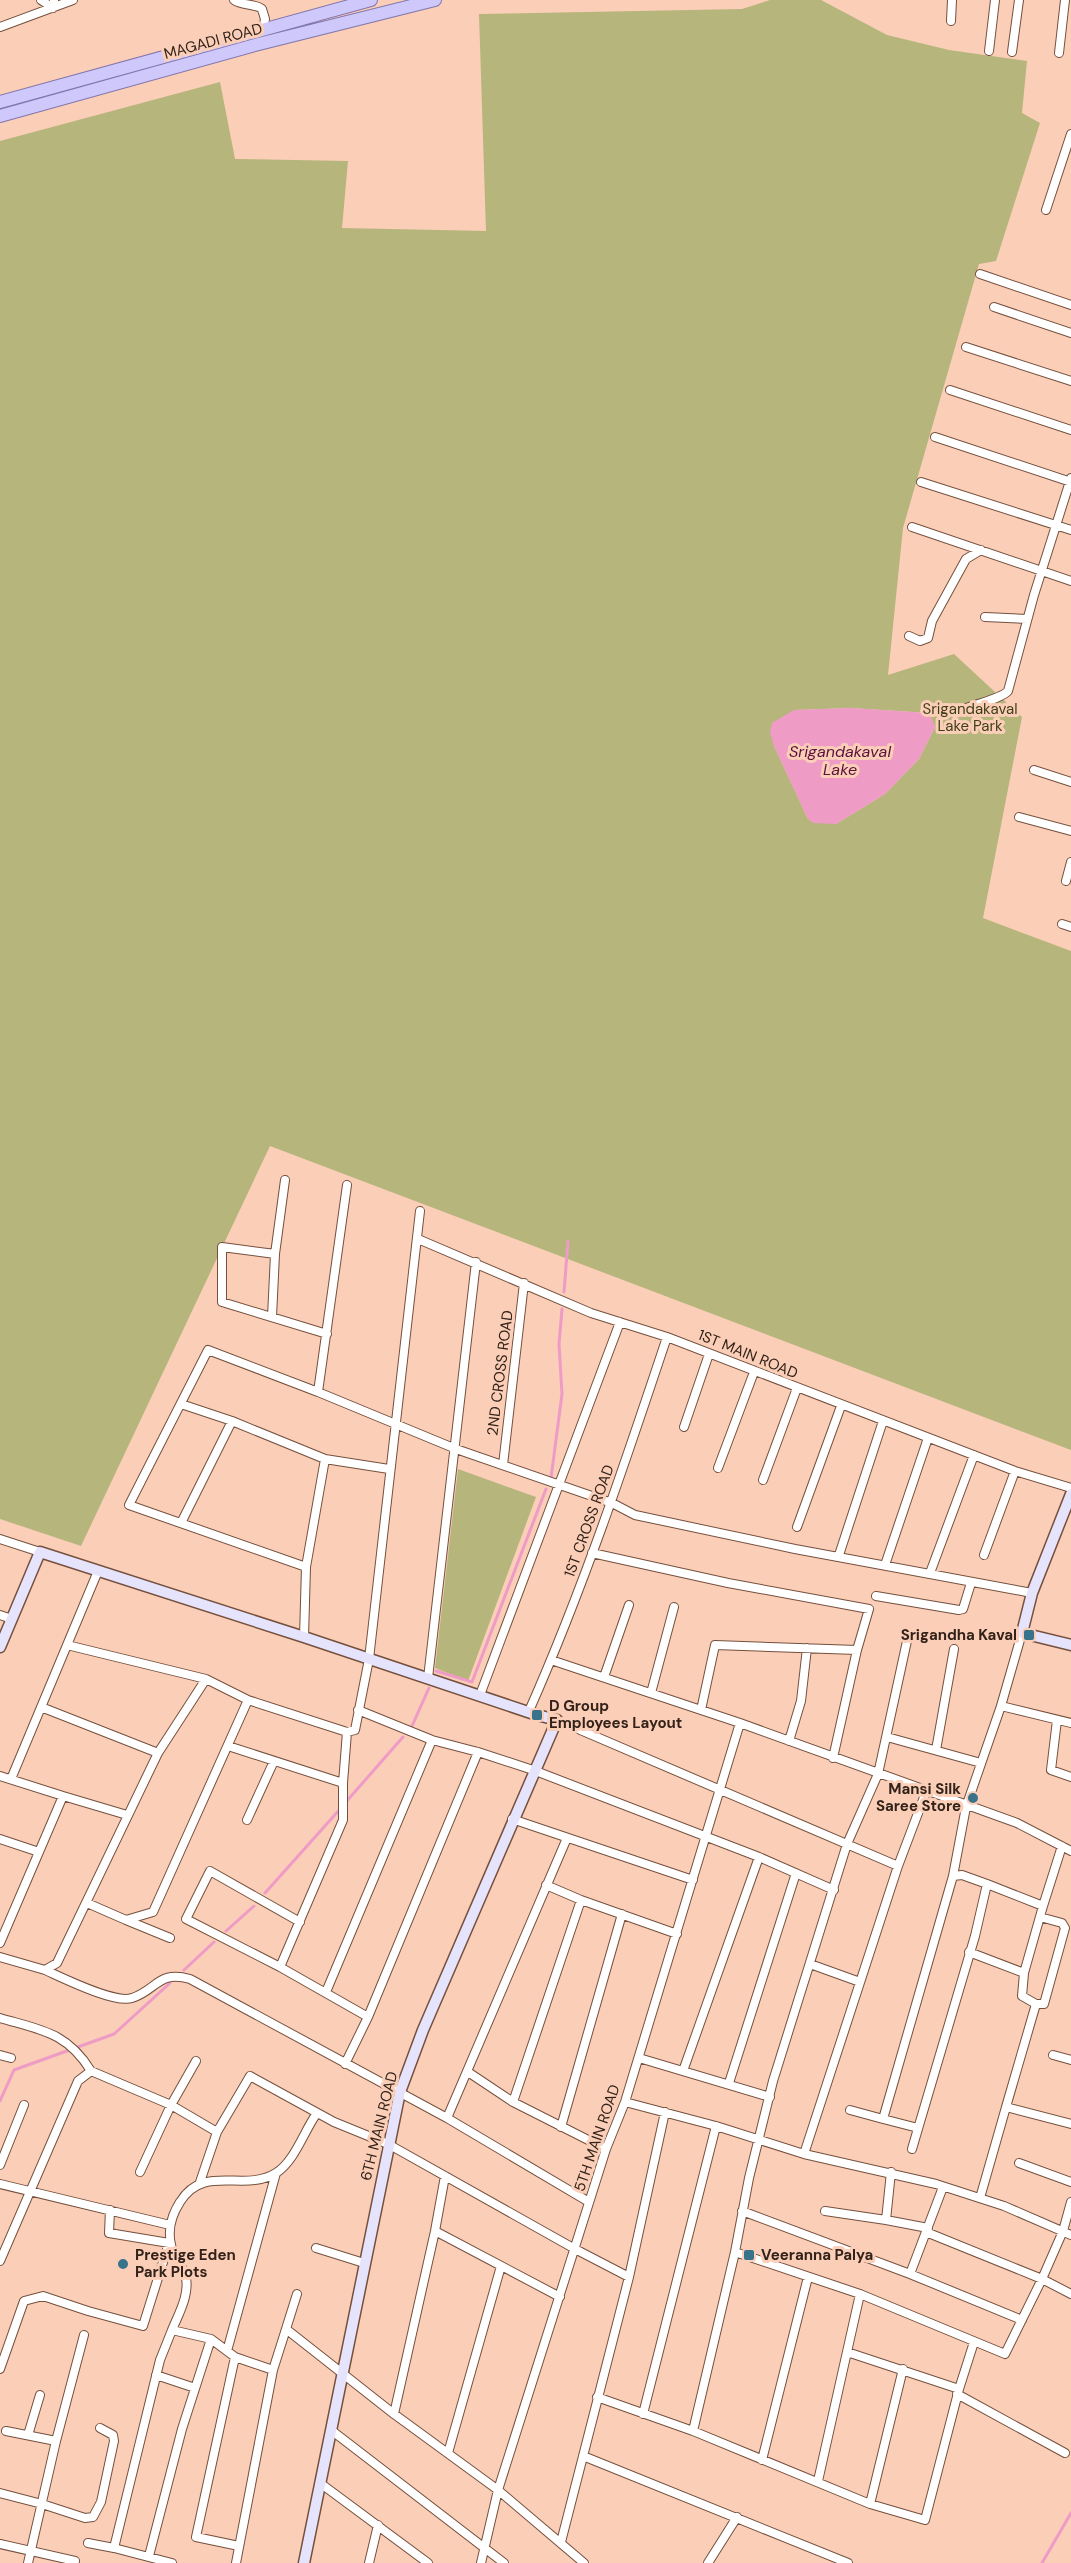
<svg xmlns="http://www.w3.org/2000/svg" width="1071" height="2563" font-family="'DM Sans',sans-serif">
<rect width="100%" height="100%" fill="#fbceb8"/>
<!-- green -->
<path fill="#b6b57b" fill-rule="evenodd" d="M770,0H821L887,35L949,50L1027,61L1022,113L1040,123L996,261L979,264L903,528L888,675L954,654L1022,717L983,918L1071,951V1450L270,1146L81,1546L0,1519V141L220,82L235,159L348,161L342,228L486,231L479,14L742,9ZM851,708L929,713L935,727L919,759L885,794L836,824L808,819L774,746L794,710Z
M458,1469L536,1497L468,1681L435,1668Z"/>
<!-- water -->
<path fill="#ee9bc6" d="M851,708L929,713L935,727L919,759L885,794L836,824L813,823L808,819L774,746L770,733L772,723L794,710Z"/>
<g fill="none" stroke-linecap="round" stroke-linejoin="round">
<!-- stream -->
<path stroke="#ee9bc6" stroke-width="3" d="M564,1292L568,1241
M551,1478L562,1394L559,1344L562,1309
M436,1671L472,1682L546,1489
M412,1726L429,1688
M345,1803L403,1737
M265,1893L341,1808
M226,1931L254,1906
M184,1970L214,1942
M0,2101L14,2070L114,2034L170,1983
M1042,2563L1071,2513"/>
<defs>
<path id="street" d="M41,0L53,8L54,0
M234,0C242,6 254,3 262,9L265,19L263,29
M951,21L952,0
M0,27L73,0
M989,51L995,0
M1012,52L1019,0
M1059,53L1065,0
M1046,210L1071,134
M980,274L1071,305
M994,307L1071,333
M966,347L1071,381
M950,390L1071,430
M935,437L1071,482
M921,482L1071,530
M912,527L1071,581
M985,617L1027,619
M909,636L920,641L928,638L932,621L966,559L981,550
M962,710C974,704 1001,699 1008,691L1034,595L1071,478
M1034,770L1071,782
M1019,817L1071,831
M1066,881L1071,862
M1062,924L1071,927
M285,1180L275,1254L222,1247V1302L327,1334
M418,1239L591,1313L667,1337L1015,1471L1071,1488
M272,1317L275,1254
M318,1392L347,1185
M181,1404L232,1421L325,1459L389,1469
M684,1427L709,1354
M503,1465L524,1283
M718,1468L754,1372
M763,1480L797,1388
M181,1523L232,1421
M797,1527L841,1406
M0,1539L40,1552
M592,1553L728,1583L869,1609L857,1650L833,1758
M839,1555L883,1421
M984,1555L1015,1471
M885,1565L928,1438
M306,1567L129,1505L208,1350L318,1392L456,1449L612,1503L635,1515L795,1549L1032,1593
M930,1573L974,1455
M876,1596L959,1610L963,1609L971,1583
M0,1615L12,1619
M304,1637L306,1567L325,1459
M907,1641L878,1774L847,1844L773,2081L749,2178L735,2252L860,2294L1005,2354L1042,2279L926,2232
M67,1645L206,1679L248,1700L347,1732L355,1730L369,1659L420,1211
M551,1660L740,1723L1017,1823L1071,1851
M604,1677L629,1605
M428,1678L476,1262
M651,1693L674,1607
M480,1695L620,1322
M1001,1706L1071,1723
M41,1707L158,1753
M358,1710L432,1740L478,1752L533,1770L759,1857L834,1890
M701,1710L715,1645L857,1650
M529,1711C583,1589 625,1463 667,1337
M557,1720L898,1866
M1057,1720L1051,1770L1071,1777
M887,1737L981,1763
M789,1741L801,1701L807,1648
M228,1746L343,1783
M936,1750L954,1649
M0,1776L63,1796
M11,1779L98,1571
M512,1819L693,1880
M247,1820L274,1761
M0,1839L39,1852L0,1943
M39,1852L63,1796L127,1815
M546,1885L581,1900L677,1934
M87,1903L126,1920L153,1912L248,1700
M1043,1906L1062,1846
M126,1920L170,1938
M969,1952L1024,1973L1043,1906L987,1884
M0,1957L45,1970L57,1963L158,1753L206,1679
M810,1964L860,1982
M280,1967L186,1919L210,1871L300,1922
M45,1970C63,1978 115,2004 132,1998C157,1990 158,1970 190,1979L447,2118L589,2202
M1024,1973L1022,1996L1036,2004
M326,1992L432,1740
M368,2017L478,1752
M0,2018C41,2030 67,2032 91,2071
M0,2055L11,2058
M1053,2055L1071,2060
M639,2058L770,2097
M345,2064L368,2017L280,1967L343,1820V1783L347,1732
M683,2071L759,1857
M468,2072L513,2102L606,2149
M729,2083L796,1873
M513,2102L581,1900
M625,2102L716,2126L804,2154L936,2184L1004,2206L1071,2235
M1006,2107L1036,2004H1044L1065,1928L1062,1923L1040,1917
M850,2110L883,2119
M447,2118L567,1838
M561,2127L622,1914
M918,2128L883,2119L953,1876
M217,2132L250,2076L334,2122L388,2144L575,2249L629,2277
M912,2149L975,1936L987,1884L962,1875L953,1876L966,1807L1001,1706L1022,1633
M804,2154L898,1866L926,1792
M1019,2163L1071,2182
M0,2165L24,2105
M140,2172L171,2105L196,2061
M891,2172L886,2220L928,2228
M0,2184L170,2225
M943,2187L910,2274L1022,2320
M980,2198L1006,2107L1071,2124
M1071,2202L1063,2231L1042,2279L1071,2294
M742,2211L910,2274
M825,2211L886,2220
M435,2231L560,2297
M316,2248L364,2263
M0,2261L78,2081L91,2071L171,2105L217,2132L200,2182
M286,2329L297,2294
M172,2330L160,2360L114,2548L172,2563
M227,2351L276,2173
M847,2352L959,2389
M235,2357L196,2537L239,2546
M0,2369L24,2301L43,2296L88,2311L143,2326L169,2243L109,2233L110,2210
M273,2370L235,2357L211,2339L172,2330C179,2313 191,2293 185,2273C183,2268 178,2263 176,2258C166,2239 169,2219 180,2202C204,2163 244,2193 276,2173C295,2161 304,2131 317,2113
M156,2375L195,2388
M957,2394L1065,2453
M597,2397L693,2431L870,2504L925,2520L959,2389L974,2342
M394,2414L435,2231L445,2176
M643,2414L716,2126
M331,2430L504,2563
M6,2431L56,2441
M693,2431L735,2252
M28,2435L40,2395
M448,2453L501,2266
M583,2456L848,2563
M762,2460L808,2277
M818,2481L860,2294
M320,2483L428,2563
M0,2493L42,2504L85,2518L93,2517L101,2502L114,2441L113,2435L100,2428
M870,2504L903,2369
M561,2542L629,2277L665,2112
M88,2543L114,2548
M0,2544L75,2561
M149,2556L182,2429L211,2339
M28,2563L56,2441L84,2335
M236,2563L273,2370L286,2329L394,2414L498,2490L584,2563
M369,2563L378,2525
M481,2563L498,2490L606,2149L625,2102L740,1723
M708,2563L737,2517"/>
<path id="secondary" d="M1071,1494L1032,1593L1022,1633L1071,1645
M0,1647L40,1552L304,1637L537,1715L557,1720L423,2030L400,2092L304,2563"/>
<path id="primary" d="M0,102L371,0
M0,116L255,45L435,0"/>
</defs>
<!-- street casing -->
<use href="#street" stroke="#75503d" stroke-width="10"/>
<!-- secondary casing -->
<use href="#secondary" stroke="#75503d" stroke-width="13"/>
<!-- primary casing -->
<use href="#primary" stroke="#8276ab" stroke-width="14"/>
<!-- street -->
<use href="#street" stroke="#fff" stroke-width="8"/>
<!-- secondary -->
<use href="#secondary" stroke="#e6e4fd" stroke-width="10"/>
<!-- primary -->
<use href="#primary" stroke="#cec8fb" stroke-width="12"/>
</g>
<!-- markers -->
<g fill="#38728b" stroke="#fbceb8" stroke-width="2">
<rect x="1023" y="1629" width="12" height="12" rx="3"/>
<rect x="531" y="1709" width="12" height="12" rx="3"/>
<circle cx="973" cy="1798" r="6"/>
<rect x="743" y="2249" width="12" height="12" rx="3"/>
<circle cx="123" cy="2264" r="6"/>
</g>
<g text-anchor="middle" stroke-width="6" stroke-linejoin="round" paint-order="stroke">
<!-- street labels -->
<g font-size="15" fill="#322219" stroke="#fbceb8">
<text transform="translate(213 41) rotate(-15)" y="5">MAGADI ROAD</text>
<text transform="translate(748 1354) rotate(22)" y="5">1ST MAIN ROAD</text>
<text transform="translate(500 1373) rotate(-83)" y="5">2ND CROSS ROAD</text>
<text transform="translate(589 1521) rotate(-70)" y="5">1ST CROSS ROAD</text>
<text transform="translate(379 2126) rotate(-76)" y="5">6TH MAIN ROAD</text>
<text transform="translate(597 2138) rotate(-71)" y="5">5TH MAIN ROAD</text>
</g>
<!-- park labels -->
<g font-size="15" fill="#3f3e18" stroke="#fbceb8">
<text x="970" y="714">Srigandakaval<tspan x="970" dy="17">Lake Park</tspan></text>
</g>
<!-- poi labels -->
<g font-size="15" font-weight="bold" fill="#322219" stroke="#fbceb8" text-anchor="start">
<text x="1017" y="1640" text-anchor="end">Srigandha Kaval</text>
<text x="549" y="1711">D Group<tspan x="549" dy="17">Employees Layout</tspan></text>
<text x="961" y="1794" text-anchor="end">Mansi Silk<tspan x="961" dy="17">Saree Store</tspan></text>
<text x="135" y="2260">Prestige Eden<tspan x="135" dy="17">Park Plots</tspan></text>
<text x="761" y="2260">Veeranna Palya</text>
</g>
<!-- water labels -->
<g font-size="16" font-style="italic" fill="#58103c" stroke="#fbceb8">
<text x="840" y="757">Srigandakaval<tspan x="840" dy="18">Lake</tspan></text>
</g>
</g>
</svg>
